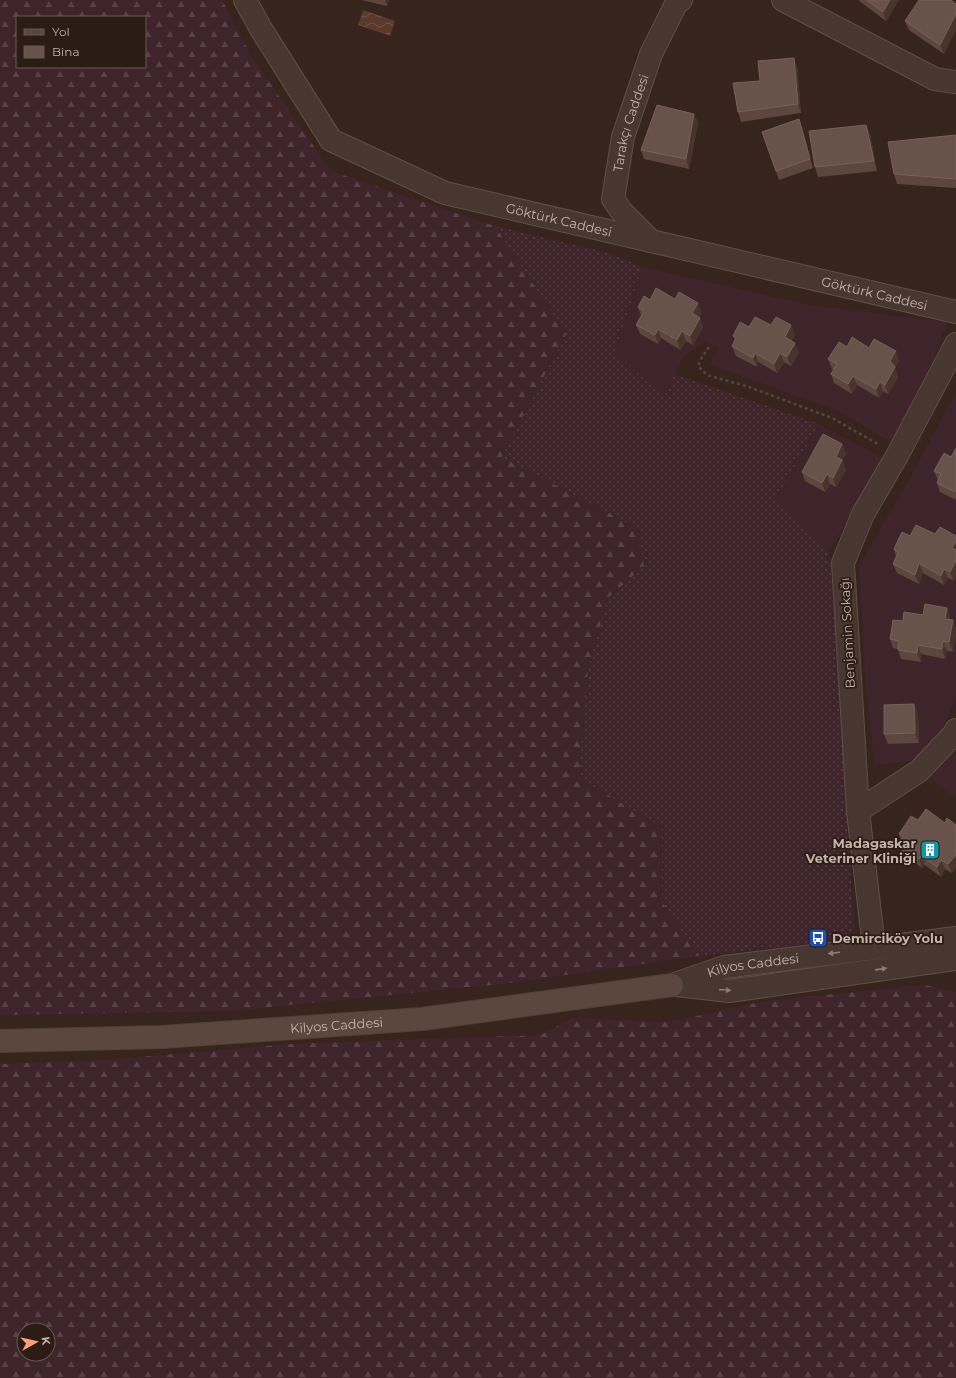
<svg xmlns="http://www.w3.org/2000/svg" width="956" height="1378" font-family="Montserrat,sans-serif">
<defs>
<pattern id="grass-dots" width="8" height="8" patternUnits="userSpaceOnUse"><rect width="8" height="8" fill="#3f242c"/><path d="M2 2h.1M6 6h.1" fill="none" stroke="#594148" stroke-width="1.8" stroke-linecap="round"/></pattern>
<pattern id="forest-firs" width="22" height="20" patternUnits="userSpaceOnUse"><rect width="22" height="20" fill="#3f242c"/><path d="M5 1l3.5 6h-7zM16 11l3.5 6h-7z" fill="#594148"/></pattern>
<pattern id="water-waves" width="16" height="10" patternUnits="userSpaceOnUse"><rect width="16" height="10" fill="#5b392b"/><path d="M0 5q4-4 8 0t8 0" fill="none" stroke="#715347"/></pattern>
</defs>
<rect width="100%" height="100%" fill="#37241d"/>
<!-- grass -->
<path fill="url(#grass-dots)" d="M495,226L609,253L642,267L615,352L663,397L674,374L819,424L775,501L829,550L843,738L854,929L846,937L808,944L699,956L662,902V827L579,778L588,669L608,598L644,566L637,528L502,457L566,334Z"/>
<!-- forest -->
<path fill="url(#forest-firs)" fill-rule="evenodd" d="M0,0H222L252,57L331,171L495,226L566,334L502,457L637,528L644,566L608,598L588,669L579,778L662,827V902L699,956L502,984L229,1011L0,1015ZM17,17H145V67H17Z
M925,985L956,992V1378H0V1064L105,1060L290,1044L541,1035L572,1018L669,1022L765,1001ZM24,1330H48V1354H24Z"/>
<!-- garden -->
<path fill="#3f242c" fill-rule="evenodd" d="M642,267L810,305L947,322L934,359L892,442L836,410L710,365L718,347L705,342L683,357L664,398L615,352ZM702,313L696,323L693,345L686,341L680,350L661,338L658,344L641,316ZM799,353L791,366L784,362H758L756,367L736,356ZM840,373L898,377L883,391L879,398L857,385L852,394Z
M956,391V463L940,492L956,500V543L923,573L944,585L948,578L953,581L956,577V629L894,648L945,659L947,651L953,652L956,633V699L935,744L910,761L875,765L866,690L859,565L906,485Z
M819,424L882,457V467L829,550L775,501Z
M956,749V798L930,778Z"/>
<!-- water -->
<path fill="url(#water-waves)" d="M363,10L395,21L390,36L358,25Z"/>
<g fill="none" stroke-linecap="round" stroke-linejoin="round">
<defs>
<g id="street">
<path id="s1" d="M245,0L261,29L331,140L445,193L956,312"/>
<path d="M783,0L935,79L956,82"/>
<path id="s2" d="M651,241L622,212L613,199L623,137L651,54L677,2L681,0"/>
<path d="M858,811L919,771L954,734L956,730"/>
<path d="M874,948L858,811L843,563L863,514L898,454L956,344"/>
<path id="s3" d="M672,985L724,967L956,938"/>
<path d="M677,985L729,991L956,959"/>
</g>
<g id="secondary">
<path id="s4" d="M0,1041L162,1037L422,1019L672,985"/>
</g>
</defs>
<!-- street casing -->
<use href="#street" stroke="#604f48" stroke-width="24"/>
<!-- secondary casing -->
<use href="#secondary" stroke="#514039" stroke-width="24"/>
<!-- path -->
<path stroke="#5a4146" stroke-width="2.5" stroke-dasharray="3 3" stroke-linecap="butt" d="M709,347L702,357L698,366L707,375L749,387L832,418L878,444"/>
<!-- street -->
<use href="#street" stroke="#473730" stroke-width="22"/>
<!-- secondary -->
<use href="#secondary" stroke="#5b473e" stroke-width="22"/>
</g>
<!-- wall -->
<path fill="#5d463d" d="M361,0H389L387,6Z
M858,0H899L886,21Z
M951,0L944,54L909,30L905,21Z
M797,67L801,113L741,122L738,112L760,81Z
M694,114L698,123L689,169L644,159L641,150Z
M799,119L802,128L813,168L779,180L762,132Z
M870,134L877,171L818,177L815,167Z
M956,135V188L897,184L894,174Z
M675,299L702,313L699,317L703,327L693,345L686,341L680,350L661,338L658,344L640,334L636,325L641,316L638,307Z
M771,325H791L795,335L791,341L799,353L791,366L784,362L777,373L758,362L757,367L736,356L732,346L735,341L733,336L749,327Z
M847,347L869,348L899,360L895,368L898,377L888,394L883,391L879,398L857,385L852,394L834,383L831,374L834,370L832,369L828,359Z
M842,444L846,454L842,460L846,470L836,487L830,484L825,492L805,481L802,472Z
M956,448V500L940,492L937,483L938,480L934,471L951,457Z
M940,527L954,581L948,578L944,585L923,573L919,584L897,573L893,564L896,557L894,549L910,536L935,534Z
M923,615L950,617V620L956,628V633L953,652L947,651L945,659L921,654V662L901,659L898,649L893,648L890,639L903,621Z
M918,713L919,743L888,744L884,734Z
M918,820L945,823L952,873L945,869L941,877L925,865L922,868L902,853L899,844L901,840L899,834Z"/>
<!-- shaded-wall -->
<path fill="#49342b" d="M385,0H389L387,6Z
M890,0H899L886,21L883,12Z
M956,14V30L944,54L940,45Z
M794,58L797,67L801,113L798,104Z
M694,114L698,123L689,169L686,159Z
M799,119L802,128L813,168L810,159Z
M866,125L870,134L877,171L874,161Z
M698,303L702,313L696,323L692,313Z
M700,318L703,327L693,345L690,336Z
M791,325L795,335L788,346L785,337Z
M658,329L661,338L658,344L655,335Z
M682,331L686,341L680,350L677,340Z
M795,343L799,353L791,366L787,357Z
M896,351L899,360L895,368L898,377L888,394L885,385L890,361Z
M755,353L758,362L757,367L753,358Z
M780,353L784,362L777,373L774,364Z
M853,376L857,385L852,394L848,384Z
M880,382L883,391L879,398L876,389Z
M842,444L846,454L839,466L836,457Z
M842,460L846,470L836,487L833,478Z
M827,474L830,484L825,492L822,483Z
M956,541V556L952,548Z
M956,561V577L954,581L950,572Z
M919,563L923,573L919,584L915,575Z
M944,569L948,578L944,585L941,576Z
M947,608L950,617L948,628L945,619Z
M953,620L956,628V633L953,652L949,642Z
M943,641L947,651L945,659L942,649Z
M918,645L921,654V662L917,653Z
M914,704L918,713L919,743L915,733Z
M956,855V868L952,873L948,864Z
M922,856L925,865L922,868L919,859Z
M941,860L945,869L941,877L937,867Z"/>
<!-- building -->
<path fill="#685249" stroke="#776158" d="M867,0H890L883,12Z
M919,0H951L956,4V14L940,45L905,21Z
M794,58L798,104L738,112L733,83L760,81L758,61Z
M657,105L694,114L686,159L641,150Z
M799,119L810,159L776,171L762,132Z
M866,125L874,161L815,167L809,131Z
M956,135V179L894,174L888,142Z
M656,288L675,299L679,292L698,303L692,313L700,318L690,336L682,331L677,340L658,329L655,335L636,325L644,311L638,307L644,296L650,300Z
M755,317L771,325L776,317L791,325L785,337L795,343L787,357L780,353L774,364L755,353L753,358L732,346L736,338L733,336L740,322L749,327Z
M852,337L869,348L874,339L896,351L890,361L895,367L885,385L880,382L876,389L853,376L848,384L831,374L837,364L828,359L839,342L847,347Z
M823,434L842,444L836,457L842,460L833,478L827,474L822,483L802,472Z
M956,448V490L955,492L937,483L941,474L934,471L944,453L951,457Z
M916,525L935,534L940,527L956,536V541L952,548L956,550V561L950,572L944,569L941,576L919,563L915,575L893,564L898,553L894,549L902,532L910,536Z
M925,604L947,608L945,619L953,620L949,642L943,641L942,649L918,645L917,653L898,650L899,641L890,639L893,620L903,621L904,612L923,615Z
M914,704L915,733L884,734V705Z
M926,809L945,823L947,818L956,825V855L948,864L941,860L937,867L922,856L919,859L899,844L903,837L899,834L911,816L918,820Z"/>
<!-- one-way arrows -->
<defs><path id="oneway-solid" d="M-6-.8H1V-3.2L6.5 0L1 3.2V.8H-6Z"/></defs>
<g fill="#8c7b73">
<use href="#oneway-solid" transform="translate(834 953) rotate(173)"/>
<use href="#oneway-solid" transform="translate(881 969) rotate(-8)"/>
<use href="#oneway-solid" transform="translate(725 990) rotate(4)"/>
</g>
<!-- icons -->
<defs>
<symbol id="building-square" viewBox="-11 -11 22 22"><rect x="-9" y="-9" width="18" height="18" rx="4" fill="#0f9aa8" stroke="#2b1c16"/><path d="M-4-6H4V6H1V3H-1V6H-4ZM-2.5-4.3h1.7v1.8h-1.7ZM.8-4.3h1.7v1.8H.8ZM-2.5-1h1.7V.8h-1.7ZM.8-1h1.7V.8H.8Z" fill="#fff"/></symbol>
<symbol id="bus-square" viewBox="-11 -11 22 22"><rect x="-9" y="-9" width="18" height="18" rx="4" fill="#1a4fb4" stroke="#2b1c16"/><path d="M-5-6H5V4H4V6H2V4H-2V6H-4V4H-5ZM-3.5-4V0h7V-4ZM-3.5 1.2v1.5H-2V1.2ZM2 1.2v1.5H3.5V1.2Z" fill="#fff"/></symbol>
</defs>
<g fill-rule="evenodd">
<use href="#building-square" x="919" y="839" width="22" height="22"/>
<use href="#bus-square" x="807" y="927" width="22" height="22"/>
</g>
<g text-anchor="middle" stroke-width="3.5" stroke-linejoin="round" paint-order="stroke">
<!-- street labels -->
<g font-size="13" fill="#c5b2a9" stroke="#2b1c16">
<text dy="5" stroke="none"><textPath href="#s2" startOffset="135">Tarakçı Caddesi</textPath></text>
<text dy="5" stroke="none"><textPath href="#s1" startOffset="407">Göktürk Caddesi</textPath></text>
<text dy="5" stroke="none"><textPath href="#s1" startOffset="731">Göktürk Caddesi</textPath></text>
<text transform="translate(847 633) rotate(-93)" y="5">Benjamin Sokağı</text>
<text dy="5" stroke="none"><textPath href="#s3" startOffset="84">Kilyos Caddesi</textPath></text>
<text dy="5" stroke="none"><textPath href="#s4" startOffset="337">Kilyos Caddesi</textPath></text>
</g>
<!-- poi labels -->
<g font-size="13" font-weight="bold" fill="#c5b2a9" stroke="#2b1c16" text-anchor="end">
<text x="916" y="848">Madagaskar<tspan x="916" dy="15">Veteriner Kliniği</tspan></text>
<text x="832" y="943" text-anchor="start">Demirciköy Yolu</text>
</g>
</g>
<!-- legend -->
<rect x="16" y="16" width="130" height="52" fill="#2b1c16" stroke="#695851"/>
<rect x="24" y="29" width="20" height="6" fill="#5b473e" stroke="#695851"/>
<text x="52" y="36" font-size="12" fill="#c5b2a9">Yol</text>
<rect x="24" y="46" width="20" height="12" fill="#685249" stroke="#695851"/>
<text x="52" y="56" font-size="12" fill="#c5b2a9">Bina</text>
<!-- north arrow -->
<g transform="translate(36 1342) rotate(82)"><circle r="19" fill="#2b1c16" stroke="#695851"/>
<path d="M0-3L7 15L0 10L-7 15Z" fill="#ff9f75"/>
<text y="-6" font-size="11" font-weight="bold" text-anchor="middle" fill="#c5b2a9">K</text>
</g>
</svg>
